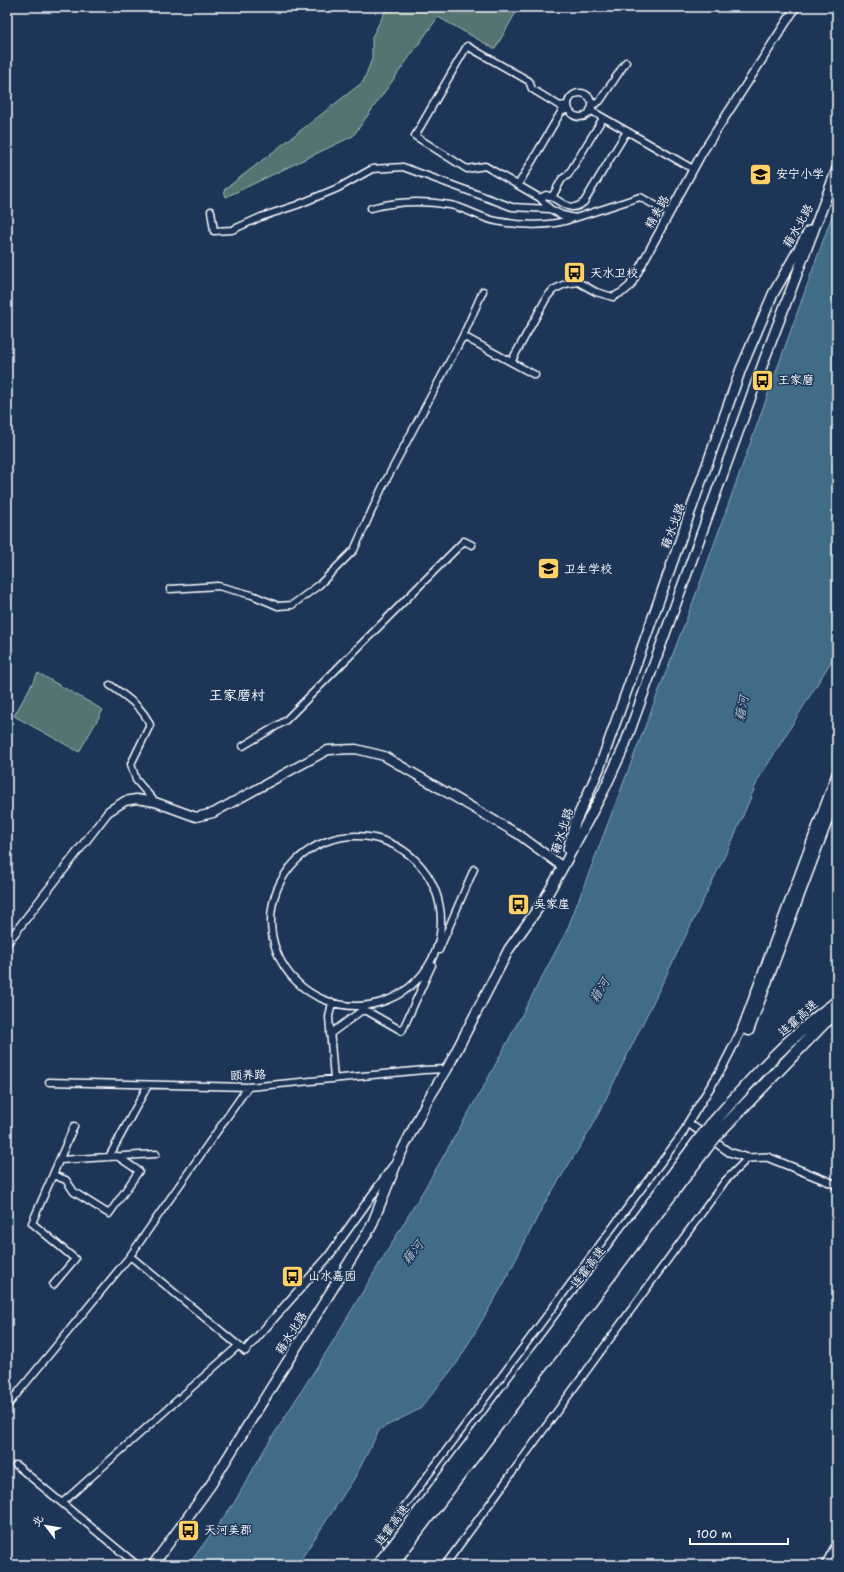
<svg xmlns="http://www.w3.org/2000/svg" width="844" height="1572" font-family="'Shantell Sans','LXGW WenKai TC',sans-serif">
<rect width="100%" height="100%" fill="#1d3557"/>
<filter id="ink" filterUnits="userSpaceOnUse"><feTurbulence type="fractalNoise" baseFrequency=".025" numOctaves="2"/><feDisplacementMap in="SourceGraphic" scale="8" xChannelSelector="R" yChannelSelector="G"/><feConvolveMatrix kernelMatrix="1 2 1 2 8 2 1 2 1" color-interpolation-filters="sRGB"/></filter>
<g filter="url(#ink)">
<!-- green -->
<path fill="#557371" stroke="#aab9b8" d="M519,7L495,49L438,17L353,136L226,197L224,190L363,82L372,59V37L387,8Z
M38,673L103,710L79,752L14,716Z"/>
<!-- water -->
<path fill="#416c87" stroke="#8da7b7" d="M837,202V652L758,780L734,837L592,1127L543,1206L504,1283L457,1363L420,1409L380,1429L354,1479L297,1565H188L234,1503L267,1445L332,1343L429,1181L485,1084L567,930L699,586Z"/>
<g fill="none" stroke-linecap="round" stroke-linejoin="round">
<defs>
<path id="minor" d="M568 105a12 12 0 1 1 24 0a12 12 0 1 1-24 0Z
M593,105L600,101L626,62
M590,110L693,169
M518,185L561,112L568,109
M552,197L562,179L568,175L603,118
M540,198L546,195C561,199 569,215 584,202L627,131
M371,208C397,201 423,200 450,205C466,208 480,218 496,221C521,226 551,227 574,218
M550,209L540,198L485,166L467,169L415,136L467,46L529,81L532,89L560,106L566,105
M211,211L214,231L232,230L261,217L297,205L338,188L372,169L403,167L512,207L550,209L562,215L575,218L640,197L669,213
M463,336L535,375
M511,362L547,297L553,290L565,284L578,282L596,292L613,297L624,291
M170,589L218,586L252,595L278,606L292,605L319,585L354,550L382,488L463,336L483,291
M110,685C125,696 143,707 150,725L131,764L136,780L155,802
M243,746L285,721L464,541L472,545
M271 921a85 85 0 1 1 170 0a85 85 0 1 1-170 0Z
M439,950L474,869
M332,1002L329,1017L334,1079
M330,1034L361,1011H367L402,1031L432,965
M49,1082L248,1087L424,1070L447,1069
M109,1157L148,1085
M60,1160L156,1154
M53,1175L66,1180L74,1192L109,1214L139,1171L117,1156
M130,1256L245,1351
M53,1285L75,1259L32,1223L74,1126
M7,1406L130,1256L248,1087
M16,1465L137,1565
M62,1503L238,1346
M406,1565L381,1538L683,1133L688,1123
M445,1565L725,1181L748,1158"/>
<path id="tertiary" d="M624,291L630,286L702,153L796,7
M7,943L109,811
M742,1029L722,1068L688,1123L729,1152L748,1158L767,1157L837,1185
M245,1351L328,1257L393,1166"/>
<path id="secondary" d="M837,773L742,1029L749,1031L837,796
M109,811L125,801L136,799L155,802L196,817L213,813L328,750L356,749L384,756L518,834L563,867"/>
<path id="primary" d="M568,849L575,823L599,769L741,369L773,294L809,231
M153,1565L210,1486L371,1227L399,1157L427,1101L447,1069L509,949L544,900L563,867L604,790L624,747L765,358L837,169"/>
<path id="trunk" d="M827,1565L837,1546"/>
<path id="motorway" d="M711,1125C750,1081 789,1036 837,1002
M719,1132L824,1023L837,1013
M395,1544L699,1140
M403,1550L707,1147
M378,1565L385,1556"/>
</defs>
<!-- minor casing -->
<use href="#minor" stroke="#fff" stroke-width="9"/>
<!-- tertiary casing -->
<use href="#tertiary" stroke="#fff" stroke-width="10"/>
<!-- secondary casing -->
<use href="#secondary" stroke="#fff" stroke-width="11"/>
<!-- primary casing -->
<use href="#primary" stroke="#fff" stroke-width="12"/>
<!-- trunk casing -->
<use href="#trunk" stroke="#fff" stroke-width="13"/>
<!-- motorway casing -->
<use href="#motorway" stroke="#fff" stroke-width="14"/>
<!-- minor -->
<use href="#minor" stroke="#1d3557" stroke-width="6"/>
<!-- tertiary -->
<use href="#tertiary" stroke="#1d3557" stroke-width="7"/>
<!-- secondary -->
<use href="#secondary" stroke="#1d3557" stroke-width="8"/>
<!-- primary -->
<use href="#primary" stroke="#1d3557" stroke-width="9"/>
<!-- trunk -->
<use href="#trunk" stroke="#1d3557" stroke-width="10"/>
<!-- motorway -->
<use href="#motorway" stroke="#1d3557" stroke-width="11"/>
<!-- tram -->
<path stroke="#fff" stroke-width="1" d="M836,1565L837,1564"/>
<defs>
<path id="motorway-bridge" d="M699,1140L711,1125
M707,1147L719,1132
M385,1556L395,1544
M393,1563L403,1550"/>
</defs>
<!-- motorway-bridge casing -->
<use href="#motorway-bridge" stroke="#fff" stroke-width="14" stroke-linecap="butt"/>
<!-- motorway-bridge -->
<use href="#motorway-bridge" stroke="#1d3557" stroke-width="11"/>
</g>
</g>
<!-- icons -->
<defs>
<symbol id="school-square" viewBox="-11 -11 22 22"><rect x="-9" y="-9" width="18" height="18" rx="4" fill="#ffd166" stroke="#1d3557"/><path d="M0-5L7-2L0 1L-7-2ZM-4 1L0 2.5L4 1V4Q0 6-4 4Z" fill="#111"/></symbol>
<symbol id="bus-square" viewBox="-11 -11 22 22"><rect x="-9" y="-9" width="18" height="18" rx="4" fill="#ffd166" stroke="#1d3557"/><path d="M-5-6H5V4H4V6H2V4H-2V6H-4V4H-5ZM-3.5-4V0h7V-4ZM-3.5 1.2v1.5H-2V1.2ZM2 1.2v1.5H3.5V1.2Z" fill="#111"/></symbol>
<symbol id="university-square" viewBox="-11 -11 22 22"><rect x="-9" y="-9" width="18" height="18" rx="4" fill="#ffd166" stroke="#1d3557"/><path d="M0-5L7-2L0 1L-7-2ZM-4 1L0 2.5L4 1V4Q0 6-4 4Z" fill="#111"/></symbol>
</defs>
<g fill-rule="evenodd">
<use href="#school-square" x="748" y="162" width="25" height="25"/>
<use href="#bus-square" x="562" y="260" width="25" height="25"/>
<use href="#bus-square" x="750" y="368" width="25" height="25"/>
<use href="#university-square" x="536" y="556" width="25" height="25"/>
<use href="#bus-square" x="506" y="892" width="25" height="25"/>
<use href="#bus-square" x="280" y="1264" width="25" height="25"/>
<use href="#bus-square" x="176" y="1518" width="25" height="25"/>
</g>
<g text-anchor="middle" stroke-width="3" stroke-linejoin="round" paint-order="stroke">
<!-- poi labels -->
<g font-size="12" fill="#fff" stroke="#1d3557" text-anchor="start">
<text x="776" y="178">安宁小学</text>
<text x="590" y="277">天水卫校</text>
<text x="778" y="384">王家磨</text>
<text x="564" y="573">卫生学校</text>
<text x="534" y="908">吴家崖</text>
<text x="308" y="1280">山水嘉园</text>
<text x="204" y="1534">天河美郡</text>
</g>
<!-- street labels -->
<g font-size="12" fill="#fff" stroke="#1d3557">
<text transform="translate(657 212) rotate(-61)" y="4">精表路</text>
<text transform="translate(798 226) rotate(-60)" y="4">藉水北路</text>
<text transform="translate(673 526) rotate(-70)" y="4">藉水北路</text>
<text transform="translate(562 831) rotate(-72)" y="4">藉水北路</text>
<text transform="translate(798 1018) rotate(-42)" y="4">连霍高速</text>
<text transform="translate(248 1075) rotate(-2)" y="4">颐养路</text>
<text transform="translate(588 1267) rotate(-53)" y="4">连霍高速</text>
<text transform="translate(291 1333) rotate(-58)" y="4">藉水北路</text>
<text transform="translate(392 1525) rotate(-53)" y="4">连霍高速</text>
</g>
<!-- water labels -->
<g font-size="13" font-style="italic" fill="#b3c4cf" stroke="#1d3557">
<text transform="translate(741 708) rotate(-79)" y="5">藉河</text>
<text transform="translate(599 990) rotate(-59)" y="5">藉河</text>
<text transform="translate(412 1252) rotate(-52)" y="5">藉河</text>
</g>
<!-- quarter labels -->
<g font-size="14" fill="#fff" stroke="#1d3557">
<text x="237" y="700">王家磨村</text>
</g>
</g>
<!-- margin -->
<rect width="844" height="1572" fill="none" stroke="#1d3557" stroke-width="24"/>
<rect x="12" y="12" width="820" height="1548" fill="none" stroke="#fff" stroke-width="1.5" filter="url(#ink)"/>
<!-- north arrow -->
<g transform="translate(46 1526) rotate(301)" stroke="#1d3557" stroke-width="3" paint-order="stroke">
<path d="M0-3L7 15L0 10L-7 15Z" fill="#ffffff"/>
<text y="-6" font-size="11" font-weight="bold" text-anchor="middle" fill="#ffffff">北</text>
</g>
<!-- scale -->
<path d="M690 1538v6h98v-6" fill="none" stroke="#ffffff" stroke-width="2"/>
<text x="696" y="1538" font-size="12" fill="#ffffff" stroke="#1d3557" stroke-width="3" paint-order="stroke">100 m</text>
</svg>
